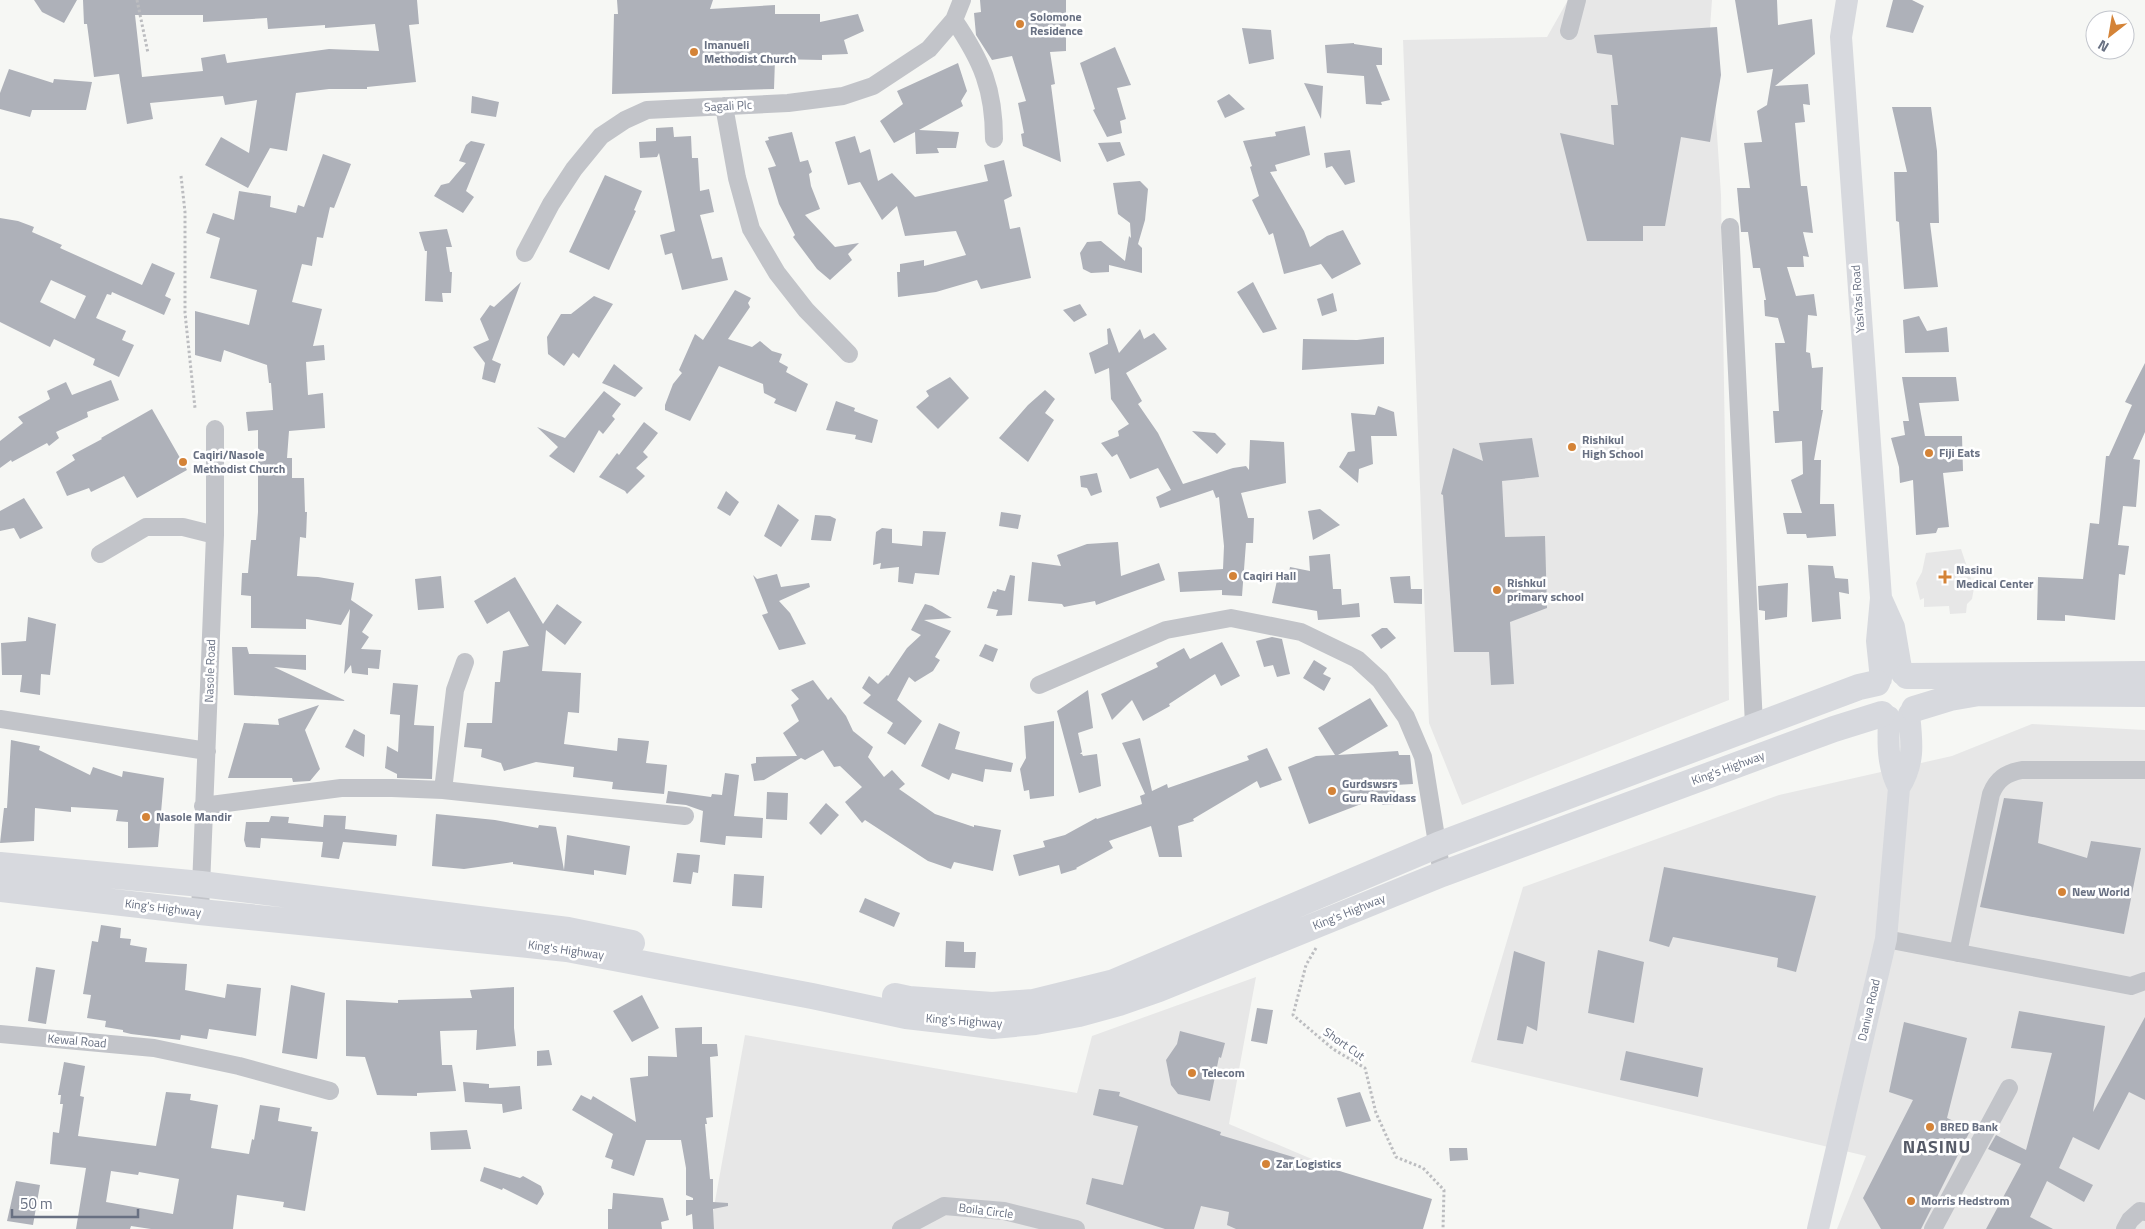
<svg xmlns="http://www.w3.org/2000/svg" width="2145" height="1229" font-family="'Titillium Web',sans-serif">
<rect width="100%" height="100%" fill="#f6f7f4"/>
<!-- built -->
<path fill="#e7e7e7" d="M1568,0H1712L1710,28L1721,195L1729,700L1462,805L1429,723L1403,40L1547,37Z
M1961,549L1974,588L1972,599L1967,604L1966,613L1950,614L1949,606L1924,607V598L1920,600L1916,583L1922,572L1926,553Z
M2032,724L2145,730V1229H1837L1866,1156L1471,1062L1523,887L1779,795L1952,756Z
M1256,977L1229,1124L1425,1207L1422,1229H710L745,1035L1077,1093L1092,1036Z"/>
<!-- building -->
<path fill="#aeb1b9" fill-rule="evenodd" d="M34,0H77L64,23L42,12Z
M83,0H417L419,24L409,25L416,82L367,87V89H329L296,93L287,151L270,148L248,188L205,165L221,137L249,153L257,100L225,105L223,96L150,103L153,119L127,124L119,74L94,77L87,24H84ZM135,15H203V22L267,18L268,29L325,25V28L375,24L379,51L329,49L227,63L225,54L201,58L203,71L142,77Z
M617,0H713L710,9L775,5V14H820V22L858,14L864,31L844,40L848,54L822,55V60L775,59L774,89L612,94L614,14H618Z
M980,0H1066V51L1050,52L1055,84L1051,85L1061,162L1023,146L1021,134L1024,133L1018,103L1026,101L1012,56L992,60L976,35L974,13L981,12Z
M1735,0H1777L1778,25L1812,19L1815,54L1775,86L1808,84L1810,105L1803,104L1805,122L1795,123L1801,186H1807L1813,233L1803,232L1809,257L1803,256L1804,267H1787L1796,296L1814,294L1817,316L1808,315L1806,352L1810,353L1812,368L1823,367L1821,410H1823L1814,460H1821L1820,504H1834L1836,536L1807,538L1806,534H1787L1783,513H1802L1791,480L1803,474L1802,441L1775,443L1773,411H1779L1775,343H1785L1778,318L1765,316L1764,300H1766L1760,268H1753L1748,232H1741L1737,188H1750L1744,143L1762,142L1757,111L1767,105L1773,69L1747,73Z
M1893,0H1912L1924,6L1913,33L1886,27Z
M1717,27L1721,75L1710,142L1681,137L1665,226H1643V241H1587L1560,133L1614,145L1611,105H1618L1612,55L1597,53L1594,35Z
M1242,28L1271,30L1274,59L1249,64Z
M1354,43V44L1382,48V65H1376L1390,100L1381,102L1382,105L1366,104L1364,76L1327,73L1325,45Z
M1115,47L1131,85L1117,88L1126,119L1120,121L1122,133L1107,137L1093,110L1095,109L1080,63Z
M958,63L967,91L961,101L963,106L919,130L959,132L956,148H937L939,153L916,154L915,132L894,143L880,121L903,104L897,91Z
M9,69L53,83L54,79L92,82L86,110H32L30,117L0,109V93Z
M1304,83L1323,86L1321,119Z
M1229,94L1245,109L1225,118L1217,101Z
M472,96L499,102L496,117L471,113Z
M1892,107H1931L1937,151L1939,223H1930L1938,287L1904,289L1899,222L1896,221L1894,172H1907Z
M1305,126L1310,155L1275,165L1277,171L1270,172L1304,231L1310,247L1327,236L1343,230L1361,264L1332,279L1321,264L1284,274L1273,233L1269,235L1252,200L1259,196L1250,167L1252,166L1243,141L1276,136L1275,132Z
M673,127L674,137L691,136L692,158H698L700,191L709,189L714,212L700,215L712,259L722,257L728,280L682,290L672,253L665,255L660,235L675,231L659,153L657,157L640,158L639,142L656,141V128Z
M792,132L800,162L808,160L812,172L809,174L811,186L820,209L805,215L835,247L859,243L848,254L852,260L830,280L817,269L793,237L795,235L779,204L768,168L776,166L765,141L769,140L768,137Z
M855,136L860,153L870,149L878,181L892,173L915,197L988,181L984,165L1004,160L1012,196L1004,200L1010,229L1020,227L1031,278L981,289L977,280L936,292L898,297L897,272H900V264L924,260V266L966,255L956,231L905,236L897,206L882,220L860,182L848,185L835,142Z
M471,141L485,144L466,191L474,197L463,213L434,196L441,185L449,183L466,163L459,161L466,145Z
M1120,142L1125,155L1107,162L1098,143Z
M1350,150L1355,182L1345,185L1332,166L1326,168L1324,153Z
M323,154L351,164L334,208L330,207L323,238L317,237L312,266L302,264L292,302L322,309L313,346L324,345L325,360L306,362L308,395L323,393L325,428L289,431L287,458H292V478H304L305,512H307L306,538L300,537L297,576L318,577L354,583L351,600L373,615L362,632L369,637L361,649L381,650L379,669L368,668V675L352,673L351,665L344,674L350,609L341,625L306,619V629L251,628V596L241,595L242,573H248L251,540H256L258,512V430L248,431L246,412L273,410L271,383H269L267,365L224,350L221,362L195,355V311L249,325L257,290L210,278L220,238L206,233L213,213L234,220L239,191L271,196L270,207L296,213L298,205L304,207Z
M605,175L642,191L634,210L636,211L609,270L569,252Z
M1140,181L1148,189L1145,220L1138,244L1142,248V273L1109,265V272L1091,273L1083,269L1080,253L1087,242L1101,241L1125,261L1129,236L1131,238L1130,223L1118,214L1113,183Z
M0,218L18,221L34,227L32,232L62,245L60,248L142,285L152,263L175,273L165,296L171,299L164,315L112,292L111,295L107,294L96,318L126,331L122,340L134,345L119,377L93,365L95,359L54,339L50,347L0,322ZM51,280L86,296L75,319L40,302Z
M447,229L452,247H446L450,272H452L451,293H442L443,302L425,301L427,251H425L419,232Z
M521,282L492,360L501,364L495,383L482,379L485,363L473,347L489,340L480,319L490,305L494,307Z
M1253,282L1277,329L1263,333L1237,292Z
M735,290L751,298L748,303L750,307L728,339L752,347L760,341L772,351L782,354L779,362L788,367L786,372L808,384L796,412L774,403L776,399L764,393L763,384L719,366L690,421L665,410V405L673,384L682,373L679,370L695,334L703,340Z
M1333,293L1337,311L1322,316L1317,299Z
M594,296L613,304L579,358L573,353L564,366L548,354L547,337L561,314H571Z
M1080,304L1087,315L1074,322L1063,310Z
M1919,316L1927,331L1947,327L1949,352L1905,353L1903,320Z
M1110,328L1119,353L1140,329L1144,339L1154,333L1167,349L1126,373L1142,401L1138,404L1158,433L1183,484L1233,468L1246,466L1249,470L1250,440L1284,442L1286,483L1241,493L1248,518H1254L1253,543H1246L1242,596L1222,595V590L1180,592L1178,572L1223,569L1224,546L1219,497L1216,498L1213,490L1160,508L1156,497L1171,490L1158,468L1130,479L1117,454L1112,457L1101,443L1119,436L1118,431L1129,424L1111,399L1109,368L1095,374L1089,353L1108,344L1107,329Z
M1384,337V364L1302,370L1303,339L1357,340Z
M2145,363V432L2133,459L2140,460L2136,507L2123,506L2118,545L2129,546L2125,575L2119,574L2115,620L2065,615V621L2037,620L2038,577L2083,579L2090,523L2099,524L2106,456H2109L2132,405L2125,402Z
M614,364L643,388L635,397L602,383Z
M950,377L969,398L938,429L916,407L929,396L926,391Z
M1902,377H1956L1959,401L1919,403L1925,436H1962L1963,471L1943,473L1949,527L1938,528L1936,533L1916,535L1913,480L1900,483L1899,467L1891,438L1905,435L1903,421H1909Z
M111,380L119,400L87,412L88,417L56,432L59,438L49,446L47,443L12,462L11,460L0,468V441L23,423L18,417L50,399L47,391L66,382L72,395Z
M1045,390L1055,399L1045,413L1054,420L1028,462L999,438L1028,405Z
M604,391L621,404L612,416L615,419L603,434L599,430L574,473L549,456L558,447L537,427L565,438Z
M836,401L855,408L854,411L878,420L872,443L855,439L856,435L826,430Z
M1378,406L1394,412L1397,436H1371L1373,464L1359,469L1358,483L1339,467L1348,452L1355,451L1351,413L1375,415Z
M152,409L187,470L137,498L124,476L91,492L89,488L67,496L56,472L75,460L72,455L102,439L101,438Z
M644,422L658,433L643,452L648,457L636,468L645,476L627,494L625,491L599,477L617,453L619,455Z
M1192,431L1215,433L1226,444L1217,454Z
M1532,438L1539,477L1502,481L1505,537L1545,536L1547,608L1510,622L1514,684L1491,685L1489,652H1454L1443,495L1441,494L1453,448L1483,461L1479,443Z
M1097,473L1102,492L1091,496L1087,488L1081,487L1080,476Z
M726,491L739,502L730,516L717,508Z
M24,498L43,528L20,539L14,528L0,531V511Z
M778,504L799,520L781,547L764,536Z
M1320,509L1340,525L1313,540L1308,511Z
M1001,512L1021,515L1018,529L999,526Z
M815,515L830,516L836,519L831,541L811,540Z
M882,528L892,529V543L922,546L923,531L946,532L939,575L915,573L913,584L898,582L899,567L880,569L881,563L873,565L876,532Z
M1118,542L1121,576L1159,563L1165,580L1096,605L1095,601L1064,607L1062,604L1028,601L1032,562L1061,566L1057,555L1087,544Z
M1330,554L1333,589H1341L1342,605L1359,603L1360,617L1318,620L1317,611L1272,603L1278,576L1288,578L1290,567L1310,571L1309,556Z
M1808,565L1833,566L1835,578L1848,579L1849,594L1839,592L1841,619L1812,622Z
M777,574L781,587L809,583L810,587L779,601L790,613L806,644L779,650L762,615L768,613L753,575L757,579Z
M1010,575L1015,576L1012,615L996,616L998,610L987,608L993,591L996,592L997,589L1005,591Z
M441,576L444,608L418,610L415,579Z
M1410,576L1411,589H1422V604L1394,603L1390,577Z
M515,577L543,624L557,604L582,622L565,645L546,630L542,671L581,673L579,713L568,712L564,744L617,751L618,738L649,741L646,763L667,765L664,794L612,789L613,782L573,777L574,767L536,762L504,771L501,763L481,757L482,749L464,747L467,723H492L495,682H500L503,651L529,646L509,611L487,624L474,601Z
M1788,583L1787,617L1765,620V611L1759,610L1758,586Z
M925,604L932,606L952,618L924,620L951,631L935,657L940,660L933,671L915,682L909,677L897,700L922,721L905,745L887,733L893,723L863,703L871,695L862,688L869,676L878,684L887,675L888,676L907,648L921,635L911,630Z
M28,617L56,624L50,675L41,674L40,695L20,692L22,675H2L1,643L26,641Z
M1382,628H1387L1396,638L1381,649L1371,635Z
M1272,637L1282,639L1290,674L1277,677L1273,665L1264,667L1256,641Z
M1222,642L1240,676L1221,686L1215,674L1169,704L1170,706L1143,721L1132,700L1112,720L1101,694L1158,667L1156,663L1184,648L1190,659Z
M985,644L998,649L993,662L979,656Z
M232,647H247L249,654L306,655V670L274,667L346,701L234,695Z
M1314,660L1327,668L1323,674L1331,678L1324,691L1303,678Z
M813,680L828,700L831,697L846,716L853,731L873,747L868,757L884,777L892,770L905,784L899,789L935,814L974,827V825L1001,830L993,871L954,862L951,869L928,861L865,820L862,823L845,802L862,787L840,766L834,767L823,750L805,760L801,758L764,780L754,781L751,764L756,763V757L797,756L783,733L799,721L791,705L799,699L791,690Z
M393,683L418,685L414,725L434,726L432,779L397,778V774L385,768L387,746L398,752L400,715L390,714Z
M1088,690L1093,728L1078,733L1082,752L1080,754H1082L1083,756L1097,754L1101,786L1079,793L1057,711Z
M1370,698L1388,726L1338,755L1398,751L1399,755H1410L1413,784L1395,785L1396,804L1382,805V796L1309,824L1288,767L1316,756L1335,755L1318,728Z
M319,705L305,730L320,769L310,781L293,782L292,778H228L244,723L279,725L278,719Z
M1054,721V796L1030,799L1029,790L1024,791L1020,769L1026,758L1024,726Z
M939,723L960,732L955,749L1013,763L1011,772L985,769L983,782L952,773L949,780L921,766Z
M354,729L365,735L364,757L345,747Z
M1140,738L1152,791L1167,784L1168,788L1249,760L1247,756L1267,748L1282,780L1260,788L1257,781L1193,819L1194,821L1178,826L1182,857H1159L1151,826L1109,841L1113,848L1076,868L1077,869L1061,874L1059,865L1019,876L1013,855L1045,847L1043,841L1065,835L1096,818L1097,819L1142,804L1140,796L1145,794L1122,743Z
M11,740L40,746L39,750L90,775L93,767L122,777L123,771L164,778L158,847L128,848V822L116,821L118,810L71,807V812L35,808L34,841L0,843L4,808H7Z
M725,773L739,775L734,816L763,818L762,838L726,836L725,845L700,842L703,811L686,805L666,803L668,791L711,797L712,794L722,795Z
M767,792L788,793L787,820L766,819Z
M2004,798L2043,802L2038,843L2087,858L2091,841L2141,848L2124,934L1980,907Z
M826,803L839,815L821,835L809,823Z
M436,814L495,820L538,828L539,825L556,827L564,870L567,835L630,846L626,875L594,870V875L513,864V862L464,869L432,866Z
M324,815L346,816L345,829L397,835L396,846L343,842L339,859L321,857L323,842L261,838L260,848L246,847L244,840L246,822H269L271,816L289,817L288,823L323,827Z
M677,853L700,855L698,873L693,872L691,884L673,882Z
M1664,867L1816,896L1796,972L1777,967L1778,958L1673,937L1669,947L1649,941Z
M734,874L764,876L762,908L732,906Z
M865,898L900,913L894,927L859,912Z
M101,925L121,928L120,938L131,939L130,945L147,948L145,962L187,964L185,990L225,998L227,984L261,988L256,1036L209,1029L207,1039L181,1035L180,1040L131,1034L123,1032V1030L105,1027L106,1021L87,1018L91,995L83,994L92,941L98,942Z
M946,941L964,942V952H976L975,968L945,967Z
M1598,950L1644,962L1634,1023L1588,1013Z
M1514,951L1545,962L1537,1031L1527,1026L1523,1044L1497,1040Z
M36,967L55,970L46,1024L28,1021Z
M291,985L325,993L317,1059L282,1053Z
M514,987V1028L516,1046L476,1050L477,1030L440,1031L442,1065H452L456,1091L417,1093V1096L377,1095L365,1057L346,1056V1000L398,1003V1000L472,998L470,990Z
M642,995L659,1028L632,1042L613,1011Z
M1257,1008L1273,1010L1267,1044L1251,1041Z
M2019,1011L2105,1026L2093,1112L2145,1017V1100L2129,1092L2099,1150L2073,1137L2059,1168L2093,1185L2084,1202L2047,1181L2030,1217L2053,1229H1986L2021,1164L1988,1149L1996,1135L2026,1150L2052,1053L2011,1048Z
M1904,1022L1967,1038L1947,1118L1971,1129L1921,1229H1881L1863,1198L1913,1100L1889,1092Z
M702,1027V1044H717L718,1056L710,1057L713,1117L706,1118L707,1124H705L710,1179H713V1202L728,1203V1206L713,1209L714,1229H693L692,1214L686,1216V1200H693V1198L686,1195V1168L681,1140H646L634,1176L611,1168L613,1160L605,1157L613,1134L572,1110L581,1095L591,1100L593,1096L636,1122L630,1078L648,1076V1056L677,1057L675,1028Z
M1180,1031L1225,1043L1221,1058L1219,1057L1210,1101L1178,1094L1171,1085L1166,1060L1177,1044Z
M549,1050L552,1065L537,1066V1051Z
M1626,1051L1703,1068L1698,1097L1620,1080Z
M64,1062L85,1066L80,1096L84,1097L78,1136L156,1146L166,1092L191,1094L190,1100L218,1105L211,1148L249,1154L252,1139L254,1140L260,1105L280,1108L278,1121L312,1127L311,1131L318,1132L305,1211L283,1207L284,1202L237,1195L233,1229H151L131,1226L130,1229H76L86,1168L50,1164L53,1132L59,1133L63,1104H60L61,1095H58ZM111,1171L138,1175L139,1172L179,1179L173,1214L106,1202Z
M463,1082L489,1084V1088L520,1086L522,1109L503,1113L502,1104L465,1102Z
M1099,1089L1120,1092L1119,1096L1221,1132L1220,1135L1432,1199L1423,1229H1236L1227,1225L1229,1212L1201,1206L1194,1229H1165L1086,1204L1092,1178L1123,1185L1138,1126L1093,1115Z
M1360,1092L1371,1121L1346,1127L1337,1098Z
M467,1130L471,1149L431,1150L430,1132Z
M1449,1148H1467L1468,1160L1450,1161Z
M484,1167L520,1178L523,1176L541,1186L544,1194L537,1205L503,1188L502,1190L480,1181Z
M16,1181L40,1185L33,1225L7,1221Z
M613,1193L663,1198L669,1220L661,1222L662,1229H608V1209H612Z"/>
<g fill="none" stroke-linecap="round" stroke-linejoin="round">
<!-- path -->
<path stroke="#bcbdc0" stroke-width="3" stroke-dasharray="2.5 2.5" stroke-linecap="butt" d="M137,0L148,53
M181,176L185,212V313L195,408
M1316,948L1306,965L1293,1015L1333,1049L1365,1068L1376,1113L1396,1157L1423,1168L1444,1190L1443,1229"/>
<!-- minor -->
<path stroke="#c2c4c9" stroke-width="18" d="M954,20C982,61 994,89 994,139
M1569,31L1577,0
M724,106L737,178L751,229L777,273L806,310L849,354
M1730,227L1754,725
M525,253L551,204L574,169L601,136L625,120L647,110L788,103L843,96L873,86L929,49L954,20L962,0
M100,554L146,527H183L215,535
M1039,685L1166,630L1231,618L1301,632L1357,659L1380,680L1406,717L1423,757L1442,874
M0,719L207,751
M443,790L455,690L465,662
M203,806L341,788H392L443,790L685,816
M200,912L215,535V429
M1886,939L2131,986L2145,981
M1958,953L1991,794C1997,779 2006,773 2022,770H2145
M0,1034L154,1048L239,1066L330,1091
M901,1229L944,1206L1004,1211L1076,1229
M1933,1229L2009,1088
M2125,1229L2130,1220L2140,1211L2145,1212"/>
<!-- major -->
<path stroke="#d7d9de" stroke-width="22" d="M1847,0L1841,37L1881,598L1877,641L1881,679
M1881,598L1894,627L1902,674
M1889,717C1888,742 1887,766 1899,788
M1818,1229L1886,939L1899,788C1915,763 1912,742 1909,714"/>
<!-- highway -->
<path stroke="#d7d9de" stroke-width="26" d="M1907,676L2145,674
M1914,709L1950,698L1979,693L2145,694
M0,865L201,884L568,930L632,943
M0,889L200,912L567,949L812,996L906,1016L993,1026L1035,1022L1079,1014L1119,1003L1159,989L1442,874L1834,729L1882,714
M895,996L909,999L992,1005L1033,1002L1114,982L1438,845L1859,687L1877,683"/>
</g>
<!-- markers -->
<g fill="#d48337" stroke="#fff" stroke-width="2">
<circle cx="1020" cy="24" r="5"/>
<circle cx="694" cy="52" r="5"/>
<circle cx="1572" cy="447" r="5"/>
<circle cx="1929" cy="453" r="5"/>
<circle cx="183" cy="462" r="5"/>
<circle cx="1233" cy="576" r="5"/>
<path d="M1942.5 569.5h5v5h5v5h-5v5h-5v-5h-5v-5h5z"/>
<circle cx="1497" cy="590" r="5"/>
<circle cx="1332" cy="791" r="5"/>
<circle cx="146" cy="817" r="5"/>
<circle cx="2062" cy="892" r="5"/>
<circle cx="1192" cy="1073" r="5"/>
<circle cx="1930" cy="1127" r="5"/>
<circle cx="1266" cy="1164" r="5"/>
<circle cx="1911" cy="1201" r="5"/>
</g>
<g text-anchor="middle" stroke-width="5" stroke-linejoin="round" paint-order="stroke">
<!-- poi labels -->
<g font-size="12" font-weight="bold" fill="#687082" stroke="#fff" text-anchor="start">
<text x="1030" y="21">Solomone<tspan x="1030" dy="14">Residence</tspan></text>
<text x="704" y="49">Imanueli<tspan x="704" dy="14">Methodist Church</tspan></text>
<text x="1582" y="444">Rishikul<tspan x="1582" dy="14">High School</tspan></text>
<text x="1939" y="457">Fiji Eats</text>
<text x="193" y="459">Caqiri/Nasole<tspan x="193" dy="14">Methodist Church</tspan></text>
<text x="1956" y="574">Nasinu<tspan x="1956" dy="14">Medical Center</tspan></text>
<text x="1243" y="580">Caqiri Hall</text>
<text x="1507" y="587">Rishkul<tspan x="1507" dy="14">primary school</tspan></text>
<text x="1342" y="788">Gurdswsrs<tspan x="1342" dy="14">Guru Ravidass</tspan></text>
<text x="156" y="821">Nasole Mandir</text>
<text x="2072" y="896">New World</text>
<text x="1202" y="1077">Telecom</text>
<text x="1940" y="1131">BRED Bank</text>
<text x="1276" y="1168">Zar Logistics</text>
<text x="1921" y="1205">Morris Hedstrom</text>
</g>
<!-- street labels -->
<g font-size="12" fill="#687082" stroke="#fff">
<text transform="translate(728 106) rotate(-3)" y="4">Sagali Plc</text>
<text transform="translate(1858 299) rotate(-94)" y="4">YasiYasi Road</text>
<text transform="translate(210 671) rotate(-88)" y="4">Nasole Road</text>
<text transform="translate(1728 768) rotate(-20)" y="4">King's Highway</text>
<text transform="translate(163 908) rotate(7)" y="4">King's Highway</text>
<text transform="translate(1349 912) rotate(-22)" y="4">King's Highway</text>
<text transform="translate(566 950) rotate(8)" y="4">King's Highway</text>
<text transform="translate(1869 1010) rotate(-77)" y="4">Daniva Road</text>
<text transform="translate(964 1021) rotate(4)" y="4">King's Highway</text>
<text transform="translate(77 1041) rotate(5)" y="4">Kewal Road</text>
<text transform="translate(1344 1044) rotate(35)" y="4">Short Cut</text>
<text transform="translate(986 1211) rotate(7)" y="4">Boila Circle</text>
</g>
<!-- district labels -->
<g font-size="18" font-weight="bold" letter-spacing="1" fill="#565b68" stroke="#fff">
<text x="1937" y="1153">NASINU</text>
</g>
</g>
<!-- north arrow -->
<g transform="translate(2110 35) rotate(211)"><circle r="24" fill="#ffffff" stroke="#c3c6cd"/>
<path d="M0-4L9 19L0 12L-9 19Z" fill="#d48337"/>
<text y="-8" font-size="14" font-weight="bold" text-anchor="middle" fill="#687082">N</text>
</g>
<!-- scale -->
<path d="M12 1209v8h126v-8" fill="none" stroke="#687082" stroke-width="2.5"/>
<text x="20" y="1209" font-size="15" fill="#687082" stroke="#ffffff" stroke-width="4" paint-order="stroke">50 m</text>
</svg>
